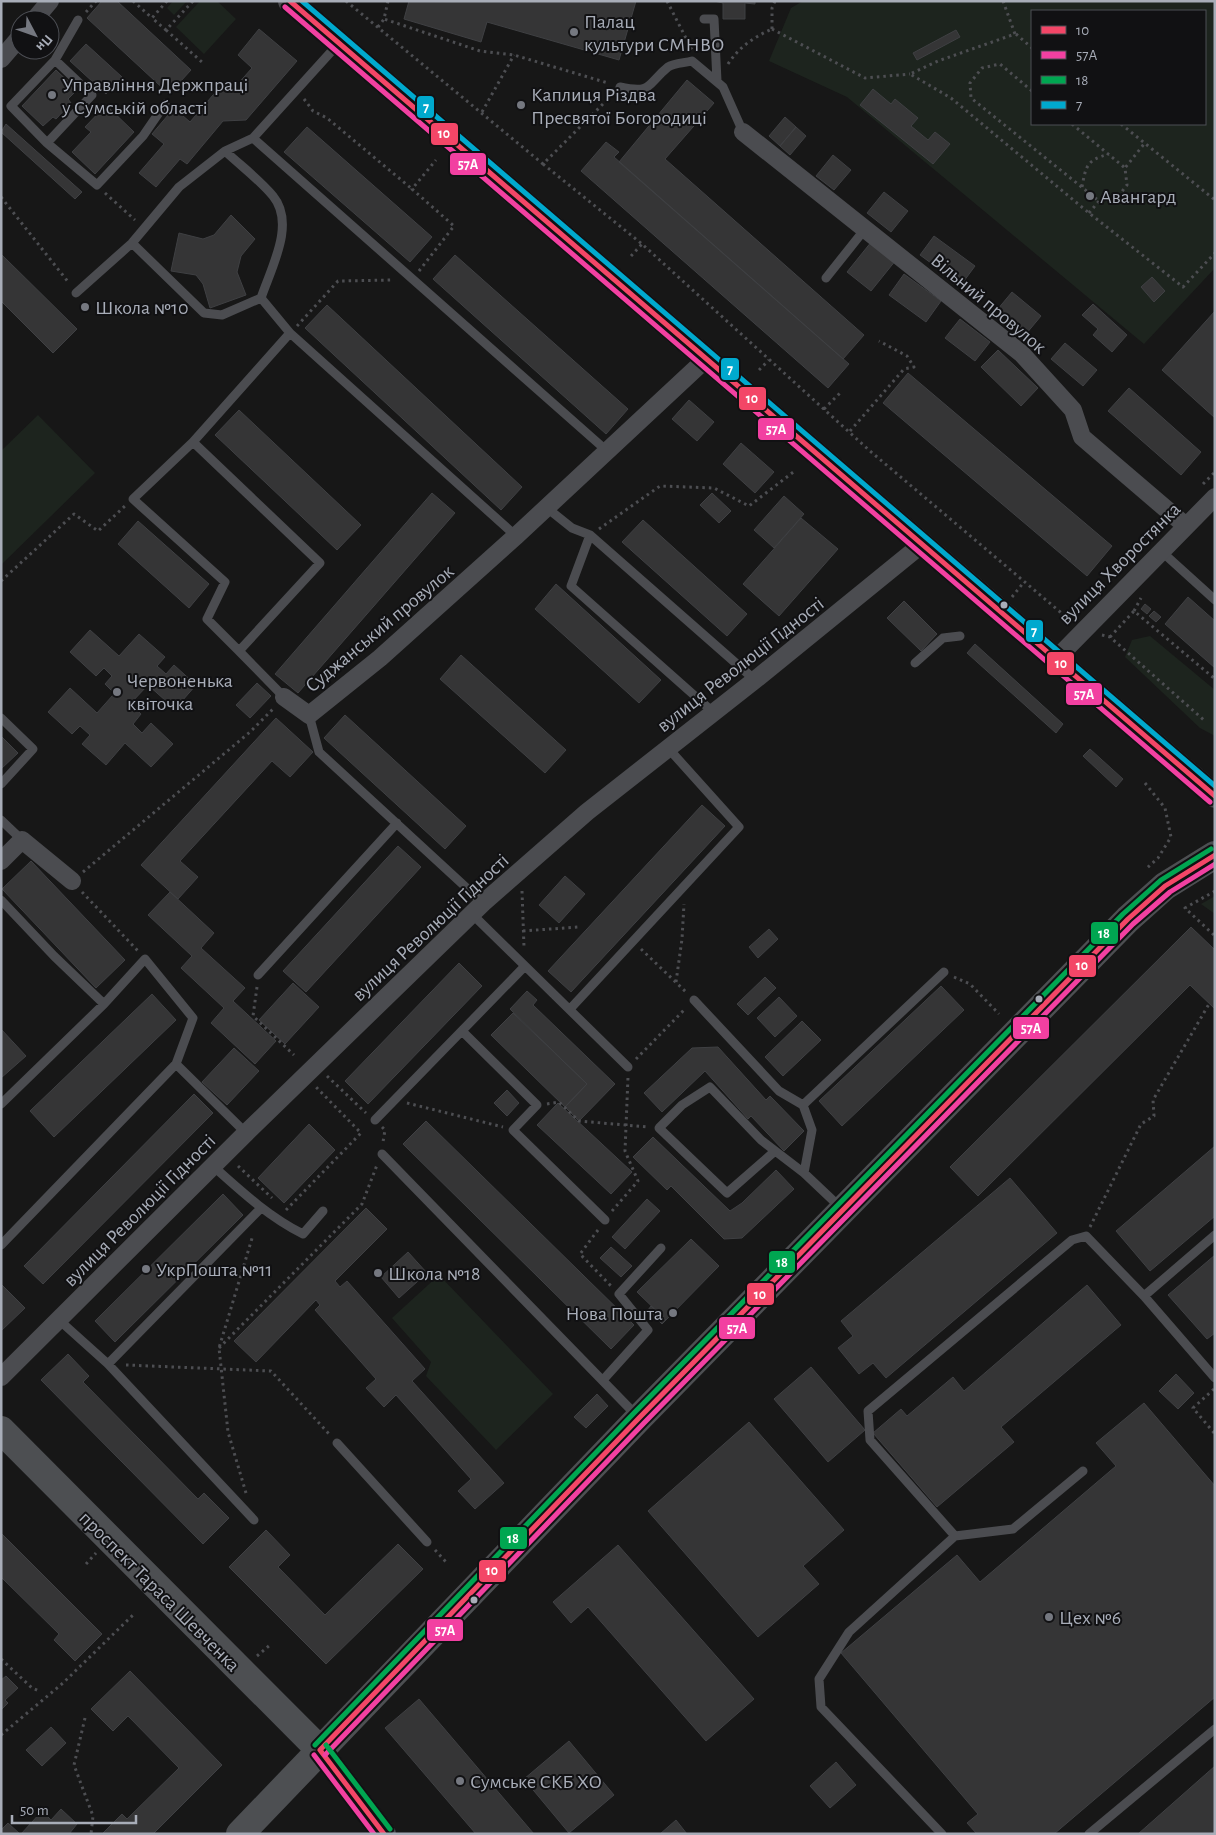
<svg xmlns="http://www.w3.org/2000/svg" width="1216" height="1835" font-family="'Alegreya Sans',sans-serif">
<rect width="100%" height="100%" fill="#171717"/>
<!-- green -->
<path fill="#1d241e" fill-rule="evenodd" d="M173,1H187L174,15L167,8Z
M200,1H217L236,19L204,54L176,27Z
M803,1H1215V268L1144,344L847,97L769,61L791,8ZM1032,11H1205V124H1032Z
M38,415L95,473L1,565V451Z
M1150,636L1215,690V736L1200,728L1125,657L1132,640Z
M1215,896V914L1201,904Z
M439,1275L553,1394L496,1450L426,1376L431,1362L392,1318Z"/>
<!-- building -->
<path fill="#353536" stroke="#3f4043" d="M102,1H117L191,70L169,94L87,18Z
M409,1L453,2L636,1L619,60L487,22L481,42L404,19Z
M714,1H755V4L745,3V19H723V3Z
M259,29L297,61L246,120L223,121L187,164L180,159L156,187L139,173L164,144L152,134L174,108L190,122L219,88L236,86L252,68L238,55Z
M956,30L960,37L917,60L913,53Z
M86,44L122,77L106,94L70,61Z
M56,70L77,90L68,99L71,103L56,119L53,117L43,126L22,106Z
M687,80L714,103L665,159L864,335L843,359L619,162Z
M873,89L891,104L895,99L918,118L911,126L928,140L935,132L950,144L933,164L860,105Z
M106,105L134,132L95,174L72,152L91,132L85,127Z
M785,117L796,127L780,146L769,136Z
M6,124L82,192L75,199L1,132Z
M307,127L432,237L410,262L284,152Z
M796,127L806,136L790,155L780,146Z
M606,142L619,152L614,157L849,364L828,388L581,171Z
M833,155L851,170L834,190L816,176Z
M884,192L908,211L891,232L867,213Z
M231,215L255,239L241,256L237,272L246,295L210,308L203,284L196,275L171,271L179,233L203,239L214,235Z
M934,236L975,266L961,285L920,255Z
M872,241L896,260L871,291L847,272Z
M1,254L77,329L53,353L2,302L1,304Z
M455,255L628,409L606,434L433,279Z
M904,274L941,301L926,322L889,295Z
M1152,277L1165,291L1154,302L1141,287Z
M1012,292L1041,316L1026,334L997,310Z
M1093,304L1127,335L1112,352L1093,335L1098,329L1082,315Z
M327,305L522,487L501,510L305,328Z
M1215,311V418L1162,370Z
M960,319L990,342L975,361L945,338Z
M1065,343L1097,370L1083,386L1051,359Z
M998,350L1038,388L1021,406L981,367Z
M908,373L1112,546L1087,576L883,403Z
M1129,388L1201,452L1181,475L1108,411Z
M689,400L714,422L697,441L672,419Z
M239,410L361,525L337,550L215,435Z
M741,443L774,472L755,493L723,464Z
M432,493L455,513L298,693L275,674Z
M712,493L731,511L719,523L700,505Z
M784,496L804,514L774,548L754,530Z
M801,518L838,549L779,616L743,584Z
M643,520L747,614L727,636L622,542Z
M138,521L209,584L189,608L118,544Z
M556,584L661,680L639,703L535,609Z
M1188,597L1215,621V668L1165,624Z
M904,601L937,634L921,651L887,618Z
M1145,604L1151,609L1147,614L1141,609Z
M1154,611L1161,617L1156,622L1149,616Z
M90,630L119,656L139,634L165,657L157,666L166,674L174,665L196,685L175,709L148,685L130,704L141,714L133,724L142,733L151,723L173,744L151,767L125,743L106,765L82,744L90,735L80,726L72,734L48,712L70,688L97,713L113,695V692L105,684L112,676L104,668L96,676L70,652Z
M975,644L1063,724L1056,733L967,653Z
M461,655L566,750L545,773L440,679Z
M257,683L271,696L250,718L236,705Z
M345,715L466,826L445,849L324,738Z
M276,718L313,752L290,777L272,761L180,861L198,877L178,899L141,865Z
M1,736L18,753L1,769Z
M1090,749L1123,779L1116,787L1083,756Z
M702,805L725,826L571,992L548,971Z
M398,846L421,867L306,992L283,971Z
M31,861L125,960L96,988L2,889Z
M565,876L585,894L559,923L539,905Z
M170,892L214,933L201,948L245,988L233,1001L276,1041L255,1064L211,1023L224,1008L181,968L192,956L148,915Z
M1191,927L1215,950V1009L1190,985L978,1196L950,1167Z
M769,929L778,939L758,958L749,947Z
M459,963L482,986L368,1104L345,1081Z
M765,977L776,988L748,1015L737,1004Z
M293,983L319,1007L285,1044L259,1020Z
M941,986L964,1010L842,1126L819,1101Z
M527,991L537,1000L533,1005L615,1084L579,1121L565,1107L587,1084L510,1009Z
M152,994L176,1020L54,1137L30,1111Z
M779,997L797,1016L775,1037L757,1018Z
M513,1013L587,1084L565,1107L491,1035Z
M802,1021L821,1040L783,1076L765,1057Z
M1,1029L26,1056L1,1078Z
M718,1047L766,1100L770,1096L804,1131L784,1151L751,1116L748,1119L705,1071L662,1112L644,1093L692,1048Z
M234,1048L259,1071L227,1105L202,1082Z
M507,1090L519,1103L507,1116L494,1103Z
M194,1094L213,1113L43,1284L24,1266Z
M558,1103L632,1172L611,1194L537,1125Z
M426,1121L634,1325L611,1349L403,1144Z
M309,1124L335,1150L284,1203L258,1178Z
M653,1137L730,1211L742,1203L776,1170L794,1189L742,1238L724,1239L671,1186L667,1190L633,1157Z
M1215,1146V1216L1150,1271L1116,1231Z
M1010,1178L1057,1233L886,1378L873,1363L859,1374L838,1348L853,1336L841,1321Z
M223,1194L243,1215L115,1342L95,1321Z
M647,1199L660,1211L625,1249L612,1237Z
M366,1208L387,1229L335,1281L340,1287L347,1281L425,1369L412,1381L504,1483L475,1509L458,1491L471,1479L396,1395L384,1407L366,1388L376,1379L315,1310L320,1305L316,1300L256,1362L234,1341Z
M691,1239L719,1266L666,1320L637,1292Z
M611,1247L632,1266L621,1277L600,1258Z
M408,1252L427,1273L399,1298L381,1277Z
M1215,1255V1333L1207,1339L1168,1295Z
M1,1284L25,1308L1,1331Z
M1087,1285L1121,1325L1001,1427L1014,1442L937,1507L873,1433L901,1409L907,1416L953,1377L964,1391Z
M651,1306L666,1320L662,1324L648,1310Z
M68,1354L89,1376L83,1382L198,1499L204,1493L229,1518L203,1544L41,1380Z
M811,1367L865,1430L828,1462L774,1399Z
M1176,1374L1194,1393L1178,1409L1159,1391Z
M597,1394L608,1406L586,1428L574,1417Z
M1144,1403L1215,1486V1697L1054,1834H977L967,1823L978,1814L841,1653L957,1555L980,1582L1116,1466L1096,1443Z
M749,1422L844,1530L803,1566L819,1584L758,1637L648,1511Z
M266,1530L290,1555L278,1567L325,1615L398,1544L423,1569L326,1664L229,1567Z
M1,1533L102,1634L75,1661L54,1640L59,1634L1,1577Z
M618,1545L754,1699L706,1741L588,1607L571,1623L553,1602Z
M130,1671L222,1765L153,1834H102L122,1814L127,1819L179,1768L128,1716L113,1731L91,1709Z
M6,1676L18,1688L5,1700L8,1703L1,1710V1680Z
M419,1699L534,1834H476L385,1728Z
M51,1727L66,1743L42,1766L26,1750Z
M569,1741L614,1795L569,1833L524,1779Z
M836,1762L856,1785L830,1808L810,1786Z
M1215,1766V1834H1138Z
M61,1809L77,1824L69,1834H21L42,1811L51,1820Z
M676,1820L687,1834H660Z
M8,1823L20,1834H1V1830Z"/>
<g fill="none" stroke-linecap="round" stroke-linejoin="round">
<!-- path -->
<path stroke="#4d4e52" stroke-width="3" stroke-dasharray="2.5 4" stroke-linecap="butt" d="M133,1L152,18
M167,1L152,18L166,30L193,1
M346,1L543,164L612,95
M388,1L384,19L480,51L514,55L608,83
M667,1L692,50
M1003,1L1015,34L938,61L910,74L951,98L1089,213L1183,287L1215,253
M86,12L96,1
M378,27L384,19
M772,29L865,78L910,74
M772,29V8L775,1
M166,30L203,63
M1016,34L1032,48
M728,64C739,47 754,37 772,29
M1032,91L1000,64L982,68L970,83L971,98L1099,201L1116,199L1127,185L1125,168L1144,144
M304,99L313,111L327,118L412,189
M482,112L514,55
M1072,124L1125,168
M1121,124L1215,200
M543,164L642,244L870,451L1072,622
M1082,187C1086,165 1087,160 1109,154
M105,193L135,220
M1,197L69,283
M1089,213L1099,201
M631,256L642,244
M419,271L454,226L412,189L436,160
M297,326L338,281L394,280
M759,370L769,360
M824,409L840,393
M850,431L904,369L914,367L907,356L879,341
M1203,484L1215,472
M599,529L660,486L714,488L749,506L796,470
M1,581L74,514L98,531L125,506
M1012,597L1024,582
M1134,611L1141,598
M1102,635L1110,637L1205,721
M1110,637L1134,611L1215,679
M1145,783L1165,808L1171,837L1158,858L1147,868
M83,872L250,732L274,708
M522,891L524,947
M1215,891L1185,908L1215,936
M82,892L138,951
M523,931L578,927
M641,949L687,993
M954,977L970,984L999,1014
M676,982L682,939L684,904
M257,987L253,1016L294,1055
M636,1059L686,1008
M327,1076L366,1113
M407,1103L503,1127
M547,1104L559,1102L579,1121L648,1127
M382,1127L385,1130L383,1142
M238,1166L272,1198
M286,1210L361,1133L316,1087
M612,1211L638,1181L625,1151L628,1077
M1090,1227L1141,1124L1154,1116L1153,1100L1209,1004
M598,1230L580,1254L612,1287
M219,1348L362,1204L377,1165
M126,1365L271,1371L330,1435
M1214,1389L1193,1408L1215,1434
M246,1493L228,1432L219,1348L253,1235
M435,1550L446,1562
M86,1564L96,1553
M257,1656L270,1645
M1,1659L32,1688L39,1691
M85,1718L74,1765L93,1816L91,1834
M1,1735L63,1683L135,1613"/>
<!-- service -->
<path stroke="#4b4c50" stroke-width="9" d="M704,19H714L717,81
M78,20L55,60L92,95L47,143L97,185L143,136L165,104
M620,87C653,94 646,85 668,67C674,63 685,63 692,61L723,87L743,132
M253,138L607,451
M47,143L11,106L55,60
M225,151C241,166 260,180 273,196C296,224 271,268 261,298L290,333
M132,243L204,313L222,315L261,298
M826,278L865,229
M76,293L132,243L179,187L225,151L253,138L339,43
M193,442L133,499L225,582L207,619L239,651
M547,508L572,528L590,535L755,680
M590,535L571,586L713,712
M1161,551L1215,600
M915,663L943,638L960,636
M284,697L239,651L320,563L193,442L290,333L516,536
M309,715L319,752L483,903
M1,718L33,749L1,784
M1,820L22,840
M1,900L54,956L104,1004
M472,914L628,1067
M258,975L397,823
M694,1000L779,1091L803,1105L812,1130L804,1173L841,1208
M570,1009L739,827L668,748
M462,1031L537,1105L513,1130L605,1220
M1,1104L104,1004L145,959L193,1018L176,1064L246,1133
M803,1105L944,972
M375,1120L525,966
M775,1151L727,1193L659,1128L682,1105L710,1087L761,1140L804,1173
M382,1154L638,1417
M213,1166C242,1192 269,1217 303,1234L323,1211
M1,1245L176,1064
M1144,1296L1215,1235
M59,1320L108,1364L254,1520
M108,1364L261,1208
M603,1380L648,1330L619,1294L661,1248
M337,1443L427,1542
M955,1536L870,1440L868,1411L1072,1240L1086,1236L1144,1296L1215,1378
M942,1834L821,1707L819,1679L849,1632L955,1536L1013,1529L1083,1471
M1089,1834L1215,1729"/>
<!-- minor -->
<path stroke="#4b4c50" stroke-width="18" d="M34,20L50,1
M1,59L20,37
M743,132L1022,354L1073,410L1082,437L1186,526
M1055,660L1215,497
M284,697L309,715L380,658L516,536L707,358
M1,861L22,840L72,881
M1,1377L246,1133L483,903L587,812L755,680L921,545"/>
<!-- secondary -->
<path stroke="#4a4a4e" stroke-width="24" d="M290,1L1215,796
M320,1750L384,1834"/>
<!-- primary -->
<path stroke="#4d4f52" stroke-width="28" d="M1,1430L320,1750
M240,1834L639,1418L1128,919L1165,886L1215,855"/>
<defs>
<path id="bus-1" d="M290,1L1215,796
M320,1750L639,1418L1128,919L1165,886L1215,855
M320,1750L384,1834"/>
<path id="bus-2" d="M285,7L1210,802
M314,1755L374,1834
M325,1755L644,1423L1133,924L1170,892L1215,864"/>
<path id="bus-3" d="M315,1745L634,1413L1123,914L1161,880L1211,849
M326,1745L390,1829"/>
<path id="bus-4" d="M302,1L1215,786"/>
</defs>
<!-- bus-1 casing -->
<use href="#bus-1" stroke="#111113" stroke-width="9"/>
<!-- bus-2 casing -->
<use href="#bus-2" stroke="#111113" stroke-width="9"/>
<!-- bus-3 casing -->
<use href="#bus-3" stroke="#111113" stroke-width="9"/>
<!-- bus-4 casing -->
<use href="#bus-4" stroke="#111113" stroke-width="9"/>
<!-- bus-1 -->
<use href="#bus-1" stroke="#f34667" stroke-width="5"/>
<!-- bus-2 -->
<use href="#bus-2" stroke="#f240a1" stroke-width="5"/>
<!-- bus-3 -->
<use href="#bus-3" stroke="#00a651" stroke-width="5"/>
<!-- bus-4 -->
<use href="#bus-4" stroke="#00a9ce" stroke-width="5"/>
</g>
<!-- markers -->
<g fill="#757880" stroke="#111113" stroke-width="2">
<circle cx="574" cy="32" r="5"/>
<circle cx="52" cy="95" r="5"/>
<circle cx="521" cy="105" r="5"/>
<circle cx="1090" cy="196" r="5"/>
<circle cx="85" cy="307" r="5"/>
<circle cx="117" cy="692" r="5"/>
<circle cx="146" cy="1269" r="5"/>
<circle cx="378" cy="1273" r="5"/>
<circle cx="673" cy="1313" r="5"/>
<circle cx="1049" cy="1617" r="5"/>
<circle cx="460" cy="1781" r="5"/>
</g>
<g fill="#a8adb8" stroke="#111113" stroke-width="2">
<circle cx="1004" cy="605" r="4.5"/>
<circle cx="1039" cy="999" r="4.5"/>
<circle cx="474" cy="1600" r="4.5"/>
</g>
<g text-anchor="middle" stroke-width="4" stroke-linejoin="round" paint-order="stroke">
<!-- poi labels -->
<g font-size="20" fill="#a8adb8" stroke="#111113" text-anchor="start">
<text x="584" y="28">Палац<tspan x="584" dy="23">культури СМНВО</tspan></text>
<text x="62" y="91">Управління Держпраці<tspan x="62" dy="23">у Сумській області</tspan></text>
<text x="531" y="101">Каплиця Різдва<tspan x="531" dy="23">Пресвятої Богородиці</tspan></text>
<text x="1100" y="203">Авангард</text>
<text x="95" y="314">Школа №10</text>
<text x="127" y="687">Червоненька<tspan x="127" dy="23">квіточка</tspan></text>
<text x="156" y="1276">УкрПошта №11</text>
<text x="388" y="1280">Школа №18</text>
<text x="663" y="1320" text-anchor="end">Нова Пошта</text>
<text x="1059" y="1624">Цех №6</text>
<text x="470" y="1788">Сумське СКБ ХО</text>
</g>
<!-- street labels -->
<g font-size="20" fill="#a8adb8" stroke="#111113">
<text transform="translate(989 303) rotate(40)" y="7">Вільний провулок</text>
<text transform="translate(1119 563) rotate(-45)" y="7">вулиця Хворостянка</text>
<text transform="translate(379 628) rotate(-40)" y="7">Суджанський провулок</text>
<text transform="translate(740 664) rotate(-38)" y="7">вулиця Революції Гідності</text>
<text transform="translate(430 927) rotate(-43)" y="7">вулиця Революції Гідності</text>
<text transform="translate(139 1210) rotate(-45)" y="7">вулиця Революції Гідності</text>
<text transform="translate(160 1591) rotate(45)" y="7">проспект Тараса Шевченка</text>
</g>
</g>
<g stroke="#111113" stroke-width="2">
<rect x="416" y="95" width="19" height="24" rx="5" fill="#00a9ce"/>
<rect x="430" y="122" width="29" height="24" rx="5" fill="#f34667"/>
<rect x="449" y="152" width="38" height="24" rx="5" fill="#f240a1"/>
<rect x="720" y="357" width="20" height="24" rx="5" fill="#00a9ce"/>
<rect x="738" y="386" width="29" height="25" rx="5" fill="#f34667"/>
<rect x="757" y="417" width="38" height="24" rx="5" fill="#f240a1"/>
<rect x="1025" y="619" width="19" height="24" rx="5" fill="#00a9ce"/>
<rect x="1046" y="651" width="29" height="25" rx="5" fill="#f34667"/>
<rect x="1065" y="682" width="38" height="24" rx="5" fill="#f240a1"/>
<rect x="1090" y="921" width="29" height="24" rx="5" fill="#00a651"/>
<rect x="1068" y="954" width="29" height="24" rx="5" fill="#f34667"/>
<rect x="1012" y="1016" width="38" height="24" rx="5" fill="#f240a1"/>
<rect x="768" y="1250" width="28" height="24" rx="5" fill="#00a651"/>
<rect x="746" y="1282" width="29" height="24" rx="5" fill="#f34667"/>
<rect x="718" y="1316" width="38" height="24" rx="5" fill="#f240a1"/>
<rect x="499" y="1526" width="29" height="24" rx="5" fill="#00a651"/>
<rect x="478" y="1559" width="29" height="24" rx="5" fill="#f34667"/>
<rect x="426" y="1618" width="38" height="24" rx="5" fill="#f240a1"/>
</g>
<g font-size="14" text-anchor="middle" font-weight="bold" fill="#fff">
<text x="426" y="112">7</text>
<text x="444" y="138">10</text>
<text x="468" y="169">57А</text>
<text x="730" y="374">7</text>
<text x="752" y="403">10</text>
<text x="776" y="434">57А</text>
<text x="1034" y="636">7</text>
<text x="1061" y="668">10</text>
<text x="1084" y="699">57А</text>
<text x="1104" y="938">18</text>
<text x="1082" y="970">10</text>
<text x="1031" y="1033">57А</text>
<text x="782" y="1267">18</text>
<text x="760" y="1299">10</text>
<text x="737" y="1333">57А</text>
<text x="513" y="1543">18</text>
<text x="492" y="1575">10</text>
<text x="445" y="1635">57А</text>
</g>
<!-- border -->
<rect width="1216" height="1835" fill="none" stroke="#a8adb8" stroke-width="5"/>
<!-- legend -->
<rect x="1031" y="10" width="175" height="115" fill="#111113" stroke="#4d4f55"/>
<rect x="1041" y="26" width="25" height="8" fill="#f34667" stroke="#4d4f55"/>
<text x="1076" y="35" font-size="15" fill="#a8adb8">10</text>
<rect x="1041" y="51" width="25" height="8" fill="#f240a1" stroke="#4d4f55"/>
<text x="1076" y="60" font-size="15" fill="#a8adb8">57А</text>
<rect x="1041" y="76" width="25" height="8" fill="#00a651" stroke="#4d4f55"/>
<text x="1076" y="85" font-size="15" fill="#a8adb8">18</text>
<rect x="1041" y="101" width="25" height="8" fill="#00a9ce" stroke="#4d4f55"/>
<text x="1076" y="110" font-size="15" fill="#a8adb8">7</text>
<!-- north arrow -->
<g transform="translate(35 35) rotate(131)"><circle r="24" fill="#111113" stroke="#4d4f55"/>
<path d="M0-4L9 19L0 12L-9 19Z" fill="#757880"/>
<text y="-8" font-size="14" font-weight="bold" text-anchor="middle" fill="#a8adb8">Пн</text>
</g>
<!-- scale -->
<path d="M12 1815v8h124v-8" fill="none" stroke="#a8adb8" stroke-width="2.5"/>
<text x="20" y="1815" font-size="15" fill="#a8adb8" stroke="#111113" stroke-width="4" paint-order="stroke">50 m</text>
</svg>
